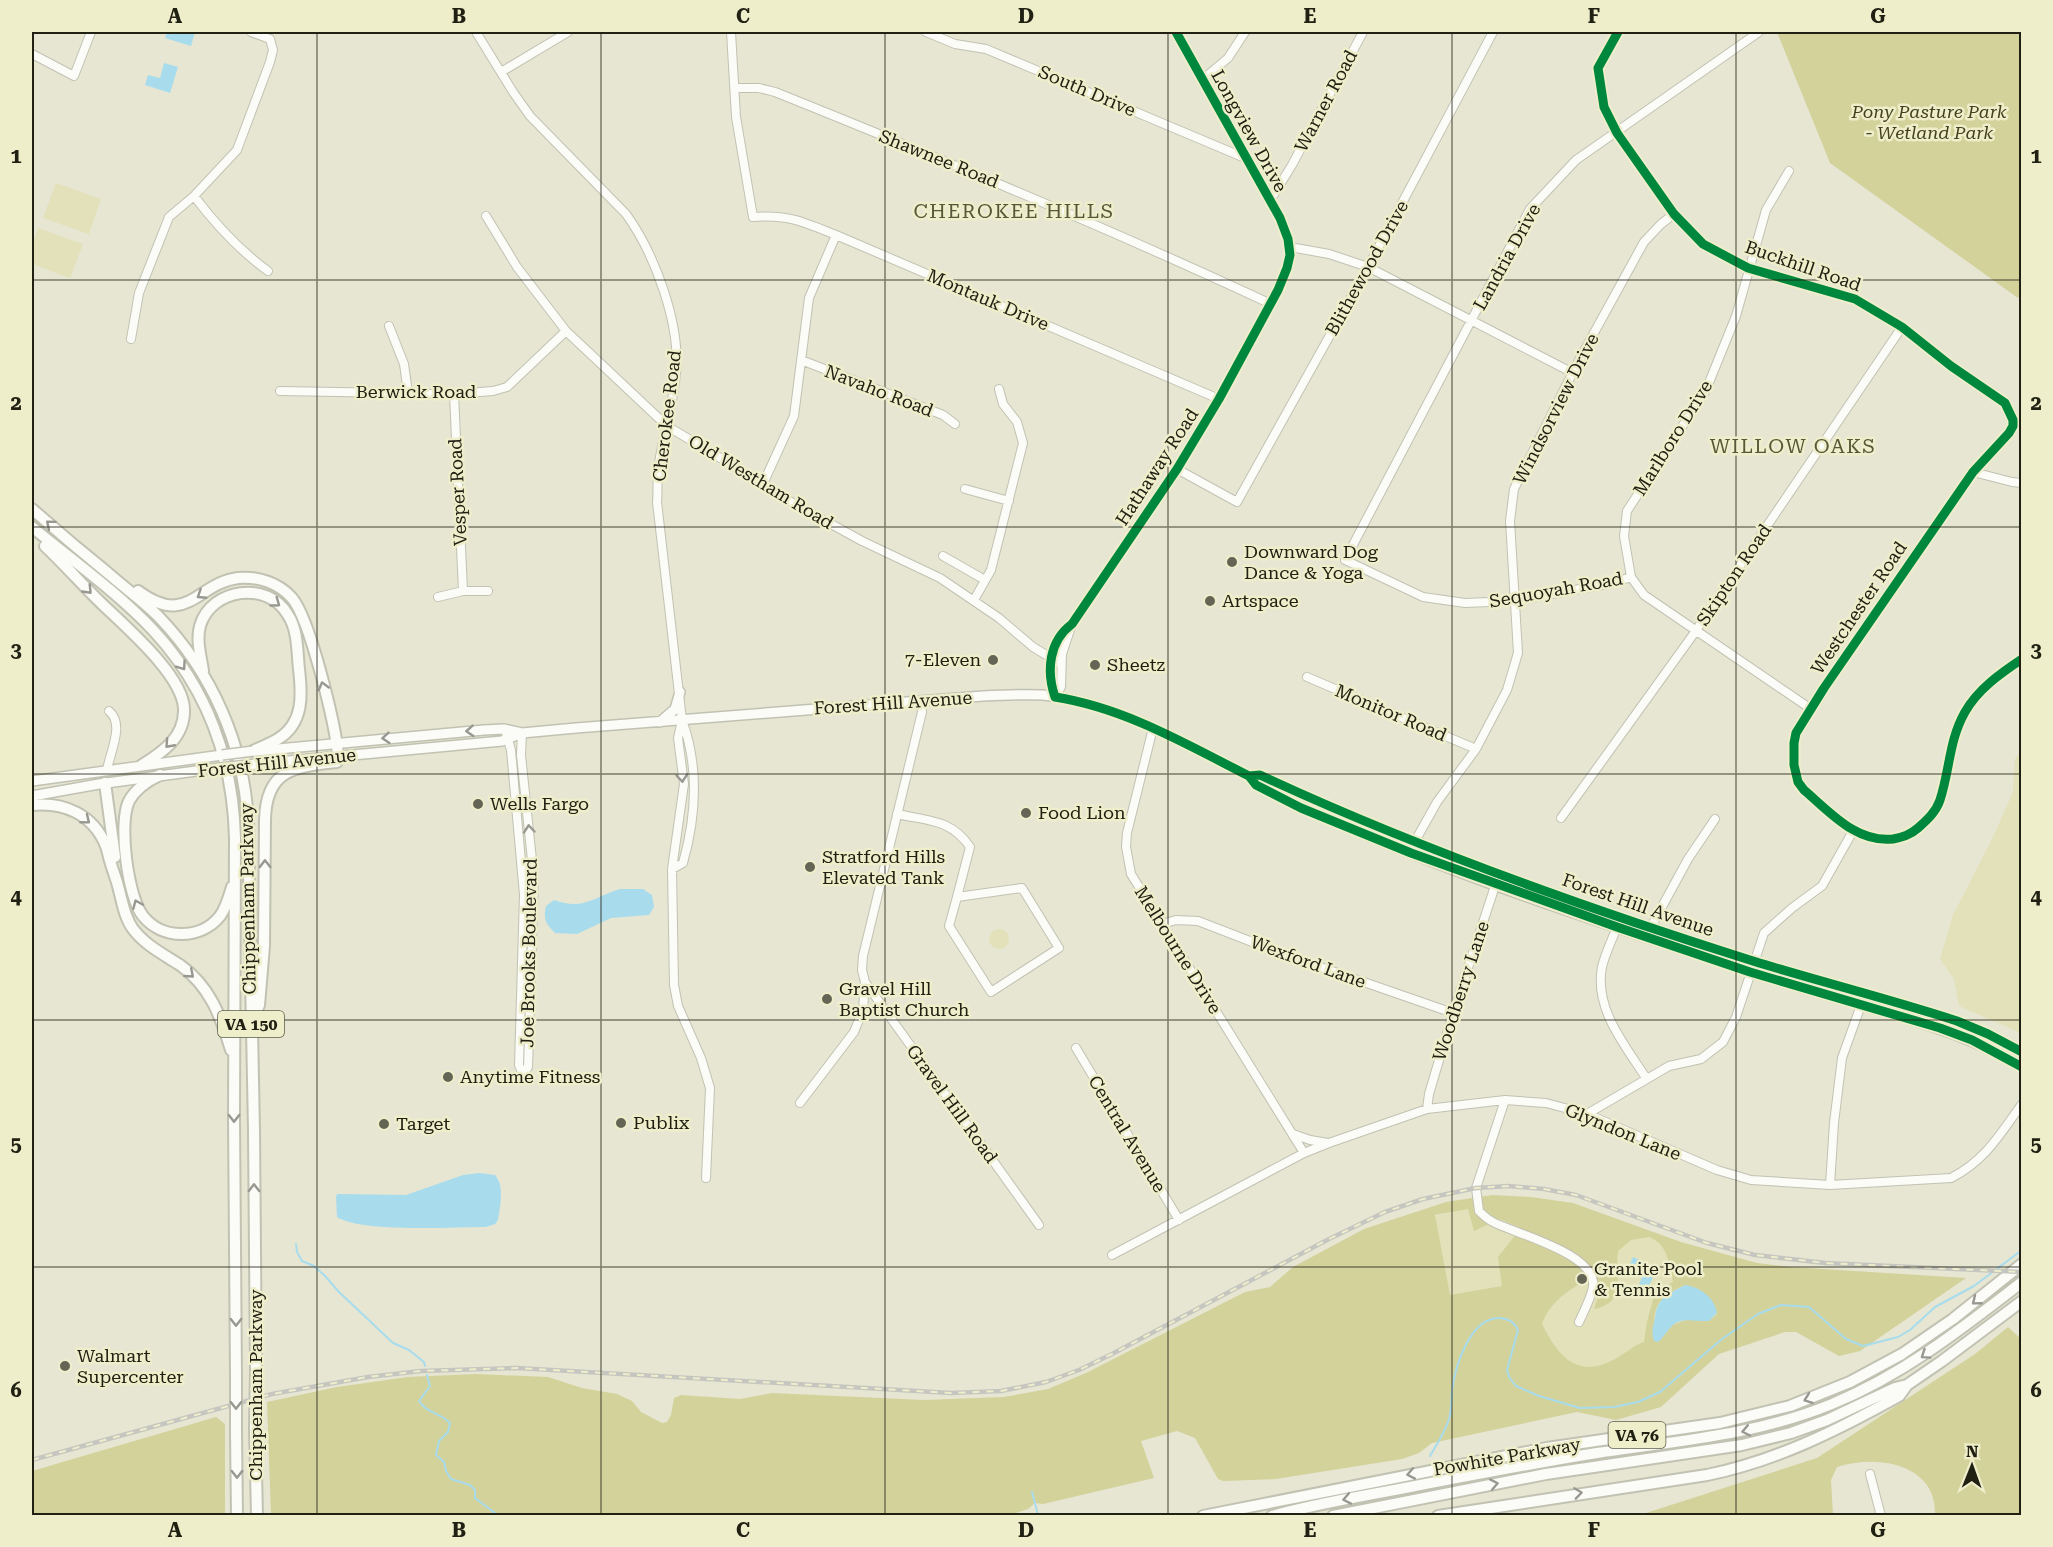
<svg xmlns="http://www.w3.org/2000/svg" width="2053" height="1547" font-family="'Roboto Serif',serif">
<rect width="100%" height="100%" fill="#e6e6d3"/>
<!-- green -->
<path fill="#e2e1b9" d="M56,183L101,199L89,234L43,218Z
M38,228L83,244L70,278L32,264V245Z
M2021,751V1033L1959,1006L1954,979L1940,959L1953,915L1994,835L2013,792L2015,759Z
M989 939a10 10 0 1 1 20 0a10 10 0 1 1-20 0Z
M1498,1201L1561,1207L1722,1261L1725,1316L1575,1380L1446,1307L1428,1218Z"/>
<!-- forest -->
<path fill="#d3d29b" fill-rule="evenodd" d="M1777,32H2021L2022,293L2018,298L1830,163Z
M1492,1195L1531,1197L1573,1203L1681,1242L1757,1263L1791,1267L1966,1278L1860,1351L1839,1356L1796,1332H1785L1719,1354L1661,1407L1616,1420L1577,1412L1432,1443L1419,1453L1402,1459L1276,1479L1223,1481L1218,1479L1195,1438L1177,1431L1141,1441L1154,1478L1043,1504L1035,1503L1028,1509L1010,1515H271L267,1402L337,1387L408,1377L476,1374L548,1377L582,1388L617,1394L632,1401L641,1412L662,1423L667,1422L671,1415L674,1398L681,1395L740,1399L772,1393L924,1400L1004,1397L1048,1389L1086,1373L1245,1292L1270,1287L1293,1267L1364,1229L1446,1202ZM1468,1209L1474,1231L1500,1219L1521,1228L1498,1257L1502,1286L1450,1295L1435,1215ZM1649,1237C1669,1245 1668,1263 1673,1282L1655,1292L1647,1322L1644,1342C1634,1345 1629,1351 1620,1356C1580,1381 1560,1360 1542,1324C1549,1304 1566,1291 1585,1281L1600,1291L1594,1309C1629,1302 1614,1275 1618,1251L1631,1240ZM1685,1285C1700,1291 1715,1296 1717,1314L1709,1321L1689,1319L1672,1325L1654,1319C1656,1299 1668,1293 1685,1285Z
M2008,1327L2021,1339V1515H1935C1937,1463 1876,1454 1837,1467L1831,1480L1833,1515H1588L1646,1513L1817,1458L1975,1354Z
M216,1417L225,1424V1515H32V1471Z"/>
<!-- water -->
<path fill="#a8dced" d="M167,32H195L191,46L165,38Z
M164,63L178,67L170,93L145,85L148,75L160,78Z
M620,889H643L652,895L654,907L649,915L611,918L577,934L555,933C546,924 543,920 546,906L554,900C583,911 594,897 620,889Z
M479,1173L495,1175C505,1186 500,1206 498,1220L495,1224L486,1227C453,1227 362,1233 337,1217L336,1197L337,1194L406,1195L463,1175Z
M1633,1257L1657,1268L1647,1291L1638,1287L1642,1277L1627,1271Z
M1685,1285C1700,1287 1715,1298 1717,1313L1709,1321C1696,1322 1680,1316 1671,1327C1666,1332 1663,1338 1658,1342L1654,1341C1651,1332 1653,1327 1655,1318C1657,1297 1669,1294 1685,1285Z"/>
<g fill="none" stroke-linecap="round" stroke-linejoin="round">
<!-- stream -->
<path stroke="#a8dced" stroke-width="2" d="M296,1244L297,1252L302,1261L314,1266L325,1276L339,1292L393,1343L409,1350L424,1362L425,1366
M427,1375L430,1386L419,1401C426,1413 441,1413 450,1423L448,1432L439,1441L436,1455L444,1462L446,1471L451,1479L470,1485L475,1490V1498L499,1516
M1430,1456C1437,1444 1445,1432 1449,1419C1452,1409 1451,1400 1452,1391C1455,1366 1470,1317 1500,1318C1509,1319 1514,1322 1518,1330L1507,1370L1509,1377L1516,1386L1539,1396L1580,1408L1614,1407L1638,1402L1660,1392L1722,1339L1758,1314L1781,1305L1809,1307L1846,1339L1863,1346L1898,1337L1910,1330L1935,1307L1974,1286L2022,1250
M1032,1492L1038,1515"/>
<defs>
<path id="minor" d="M476,32L513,92L530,116L626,214C655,254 681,325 676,374C673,406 662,438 658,470C657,480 658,491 657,502L682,720L678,738L684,784L672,869L674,985L678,1006L701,1058L710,1088L706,1178
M731,32L736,117L753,217C788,214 804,222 836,235L1219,399
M926,32L955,44L986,49L1245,158
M1618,32L1598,68L1604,107L1617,133L1674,214L1703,244L1748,268L1855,299L1902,327L1951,366L2005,403L2013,420V426L2009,433L1973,472L1824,688L1796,733L1794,743V765L1798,782L1804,790C1830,812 1856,843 1893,839C1903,837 1910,835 1918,828C1927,820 1936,812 1940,800C1950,769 1949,740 1965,712C1978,689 2001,673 2022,659
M32,54L74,76L91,32
M501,72L568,32
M1202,80L1228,58L1245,32
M735,88H759L775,92C942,159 1108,228 1271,304
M1789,171L1766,210L1736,316L1706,390L1627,511L1624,536L1631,577L1644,595L1811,709
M194,196C216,225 239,250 268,271
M1270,201L1292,165L1363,32
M486,216L517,267L566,331L667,426L727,462L762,486L862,541L940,578L999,618L1033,647L1061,664
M1290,247L1329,254L1368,267L1573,373
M389,326L404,364L408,393
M131,339L139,293L169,217L194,196L237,150L270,62L273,50L270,39L251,32
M801,360L943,415L955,424
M280,391L454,394L493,391L507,387L566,331
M454,394L463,591
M1177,469L1237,502L1368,267L1493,32
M1973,472L2012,482L2022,483
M762,486L794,416L809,298L836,235
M965,489L1009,501
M943,556L985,580
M1631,577L1613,583L1514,601L1465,603L1423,597L1345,560L1530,209L1576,160L1759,32
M438,597L463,591H488
M974,600L991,570L1023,443L1017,422L1003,404L999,389
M1307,677L1476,749
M1055,697C1046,671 1049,641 1072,624L1177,469L1219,399L1278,290L1287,268L1290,255L1288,239L1280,218L1176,32
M1055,697L1061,687L1062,654L1072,624
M921,701L922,712L863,956L862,970L865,982L1039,1225
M1153,728L1127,833L1126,847L1131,874L1304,1153
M506,733L511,750L524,895L519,1065L523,1075
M522,733L521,755L534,879L528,1067L523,1075
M107,770C110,752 125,724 109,711
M897,814C928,821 951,819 970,847L957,897
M1561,818L1695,632L1902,327
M1409,852L1437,802L1476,749L1507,690L1518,653L1510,521L1514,489L1578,362L1644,242L1661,224L1674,214
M672,869L683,863C696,817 699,766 682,720
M1022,888L1059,948L991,992L949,926L957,897Z
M1162,924L1176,920L1198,921L1286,955L1453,1013
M1617,927C1612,940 1605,954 1602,967C1594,1009 1625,1045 1646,1078
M1651,927L1688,859L1715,819
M1076,1048L1179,1220
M1505,1100L1476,1188L1479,1211C1483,1215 1487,1219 1493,1222C1516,1234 1598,1254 1593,1287C1591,1298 1584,1311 1579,1322
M800,1103L854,1032L863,1010L865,982
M1427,1109L1429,1094L1453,1013L1499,874
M1587,1114L1669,1066L1701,1059L1723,1042L1736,1017L1764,933L1792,908L1822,886L1853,831
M1293,1134L1310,1140L1328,1143
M1830,1185L1834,1123L1842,1058L1861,1005
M1112,1255L1304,1153L1329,1143L1427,1109L1505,1100L1546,1103L1587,1114L1717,1170L1751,1180L1830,1185L1951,1178C1986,1160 2000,1134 2022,1104
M1870,1474L1881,1516"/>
<path id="major" d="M660,722L675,709L680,692
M256,751L484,730L504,729L522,733
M257,764L502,741L522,733L576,728L983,696C1003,695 1023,694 1043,695C1117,703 1184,743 1249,776L1256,785C1413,862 1582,917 1748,971C1791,985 1835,997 1879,1010C1929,1025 1977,1039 2022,1067
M1249,776L1260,775C1419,849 1585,908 1753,961C1821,982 1890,999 1957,1021L1988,1034L2022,1052
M32,781L222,755
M32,796L99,784L211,769"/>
<path id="highway" d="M32,509C57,531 83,553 109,574C125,588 143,601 158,616C212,672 244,744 248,822L254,1131L256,1372
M32,527C72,560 117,592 153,630C207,688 233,760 235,838L234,1118L236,1377
M45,546C63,563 80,582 97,599C121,623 183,674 184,709C185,737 163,752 142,765
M138,591C188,628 197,583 238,578C258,576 279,583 292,598C310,619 336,727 338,756
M203,671C201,657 196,640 200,626C211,588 268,580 288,615C298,630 297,651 299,669C302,695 304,723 278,739C270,744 261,747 253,751
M160,775C147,781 136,788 129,801C118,823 128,898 143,916C162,940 201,940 220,916C226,908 229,897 232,887
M105,783L115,857
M32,805C64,802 93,814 106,846C108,852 109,858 111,864C113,871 116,878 118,886C122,900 124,917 133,929C145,945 163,954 180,965C210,986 221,1017 231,1050
M253,1020L259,1005L264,946L265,820C266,769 294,767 337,762
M255,1428L257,1516
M236,1433L237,1516
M1203,1516L1547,1448L1720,1423L1790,1406L1850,1382L1902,1354L1953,1319L2022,1264
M1272,1516C1318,1503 1364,1496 1410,1487C1472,1475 1534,1463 1597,1453C1677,1441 1757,1435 1832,1404C1904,1374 1960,1330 2022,1282
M1333,1516L1546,1474L1742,1445L1791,1433L1827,1420L1895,1388L1907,1385
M1438,1516L1707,1475C1776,1461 1838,1430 1899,1396L1907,1385L1942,1361L2022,1301"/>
</defs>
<!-- minor casing -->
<use href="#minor" stroke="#c2c2b3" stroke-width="10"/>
<!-- major casing -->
<use href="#major" stroke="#c2c2b3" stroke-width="12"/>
<!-- highway casing -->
<use href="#highway" stroke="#c2c2b3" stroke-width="14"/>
<!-- minor -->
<use href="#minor" stroke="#fbfbf8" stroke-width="8"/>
<!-- major -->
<use href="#major" stroke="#fbfbf8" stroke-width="9"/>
<!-- highway -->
<use href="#highway" stroke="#fbfbf8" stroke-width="10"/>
<defs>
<path id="rail" d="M32,1460L272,1394L368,1377L421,1371L517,1368L951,1393L1001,1391L1046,1382L1079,1370L1112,1354L1329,1239L1385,1212L1423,1199L1476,1188L1509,1186L1544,1189L1576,1195L1707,1243L1755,1255L1825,1263L2022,1272"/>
</defs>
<!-- rail casing -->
<use href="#rail" stroke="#c6c6c1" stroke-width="4.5"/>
<!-- rail -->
<use href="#rail" stroke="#eeeecb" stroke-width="2" stroke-dasharray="7" stroke-linecap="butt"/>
<defs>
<path id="major-bridge" d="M222,755L253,751
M211,769L257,764"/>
<path id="highway-bridge" d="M236,1377V1433
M255,1428L256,1372"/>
</defs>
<!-- major-bridge casing -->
<use href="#major-bridge" stroke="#c2c2b3" stroke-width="12" stroke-linecap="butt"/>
<!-- highway-bridge casing -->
<use href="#highway-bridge" stroke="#c2c2b3" stroke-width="14" stroke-linecap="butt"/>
<!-- major-bridge -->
<use href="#major-bridge" stroke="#fbfbf8" stroke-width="9"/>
<!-- highway-bridge -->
<use href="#highway-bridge" stroke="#fbfbf8" stroke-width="10"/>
<defs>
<path id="cycleway" d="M1618,32L1598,68L1604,107L1617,133L1674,214L1703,244L1748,268L1855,299L1902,327L1951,366L2005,403L2013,420V426L2009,433L1973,472L1824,688L1796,733L1794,743V765L1798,782L1804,790C1830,812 1856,843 1893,839C1903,837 1910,835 1918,828C1927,820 1936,812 1940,800C1950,769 1949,740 1965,712C1978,689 2001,673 2022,659
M1055,697C1125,708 1186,744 1249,776L1256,785L1301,808L1411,853L1617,927L1750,972L1940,1028L1972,1040L2022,1067
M1055,697C1046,671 1049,641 1072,624L1177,469L1219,399L1278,290L1287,268L1290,255L1288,239L1280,218L1176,32
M1249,776L1260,775C1419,849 1585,908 1753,961C1821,982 1890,999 1957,1021L1988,1034L2022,1052"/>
</defs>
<!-- cycleway casing -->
<use href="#cycleway" stroke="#eeeecb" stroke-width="13"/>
<!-- cycleway -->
<use href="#cycleway" stroke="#00873e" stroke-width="9"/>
</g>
<!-- one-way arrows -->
<defs><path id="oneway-chevron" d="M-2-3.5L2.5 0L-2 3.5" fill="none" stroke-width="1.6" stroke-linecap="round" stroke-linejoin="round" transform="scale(1.5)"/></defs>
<g stroke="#989891">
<use href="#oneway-chevron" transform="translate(50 524) rotate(-140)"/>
<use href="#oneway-chevron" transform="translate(88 590) rotate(46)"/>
<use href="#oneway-chevron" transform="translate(201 595) rotate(147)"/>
<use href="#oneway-chevron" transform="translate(276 603) rotate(36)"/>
<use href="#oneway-chevron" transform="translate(182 666) rotate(55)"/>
<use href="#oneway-chevron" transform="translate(323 686) rotate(-105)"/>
<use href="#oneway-chevron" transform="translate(470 731) rotate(176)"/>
<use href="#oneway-chevron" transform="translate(386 738) rotate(175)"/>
<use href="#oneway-chevron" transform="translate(169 744) rotate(132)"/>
<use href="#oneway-chevron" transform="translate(682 778) rotate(85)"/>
<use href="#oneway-chevron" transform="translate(86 820) rotate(39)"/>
<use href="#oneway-chevron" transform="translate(529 829) rotate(-95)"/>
<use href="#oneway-chevron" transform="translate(265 864) rotate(-91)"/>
<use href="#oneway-chevron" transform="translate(137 904) rotate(-113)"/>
<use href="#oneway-chevron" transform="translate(190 974) rotate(41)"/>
<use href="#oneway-chevron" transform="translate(234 1118) rotate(90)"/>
<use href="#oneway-chevron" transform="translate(254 1188) rotate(-90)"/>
<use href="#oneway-chevron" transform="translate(1976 1301) rotate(141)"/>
<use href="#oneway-chevron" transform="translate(236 1322) rotate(90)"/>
<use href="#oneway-chevron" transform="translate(1925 1355) rotate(146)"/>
<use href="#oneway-chevron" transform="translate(1808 1399) rotate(160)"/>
<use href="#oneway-chevron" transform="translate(236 1405) rotate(90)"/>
<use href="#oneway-chevron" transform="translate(1746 1431) rotate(168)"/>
<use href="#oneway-chevron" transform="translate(237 1474) rotate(90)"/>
<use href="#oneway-chevron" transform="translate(1411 1474) rotate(169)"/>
<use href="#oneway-chevron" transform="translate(1494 1484) rotate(-11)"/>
<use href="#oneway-chevron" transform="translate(1578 1493) rotate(-8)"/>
<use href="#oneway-chevron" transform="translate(1347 1499) rotate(169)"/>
</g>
<!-- grid -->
<path fill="none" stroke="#202013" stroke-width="1.5" stroke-opacity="0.55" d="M317,32V1516M601,32V1516M885,32V1516M1168,32V1516M1452,32V1516M1736,32V1516M32,280H2022M32,527H2022M32,774H2022M32,1020H2022M32,1267H2022"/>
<!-- markers -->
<g fill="#656556" stroke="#eeeecb" stroke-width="2">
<circle cx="1232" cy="562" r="6"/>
<circle cx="1210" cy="601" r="6"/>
<circle cx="993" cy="660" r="6"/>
<circle cx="1095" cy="665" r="6"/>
<circle cx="478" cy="804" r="6"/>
<circle cx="1026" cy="813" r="6"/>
<circle cx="810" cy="867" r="6"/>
<circle cx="827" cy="999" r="6"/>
<circle cx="448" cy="1077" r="6"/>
<circle cx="621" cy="1123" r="6"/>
<circle cx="384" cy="1124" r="6"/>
<circle cx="1582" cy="1279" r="6"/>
<circle cx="65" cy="1366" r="6"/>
</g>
<g text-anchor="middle" stroke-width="5" stroke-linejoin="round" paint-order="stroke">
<!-- shield labels -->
<g fill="#eeeecb" stroke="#5e5e4a" stroke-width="1.5">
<rect x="218" y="1011" width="66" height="26" rx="4.5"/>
<rect x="1608.5" y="1422" width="57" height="26" rx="4.5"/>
</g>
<g font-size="16" font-weight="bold" fill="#202013">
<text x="251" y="1030">VA 150</text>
<text x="1637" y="1441">VA 76</text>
</g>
<!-- street labels -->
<g font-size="18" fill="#202013" stroke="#eeeecb">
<text transform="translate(1087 91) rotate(23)" y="6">South Drive</text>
<text transform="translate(1326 101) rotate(-62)" y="6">Warner Road</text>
<text transform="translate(1249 131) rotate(61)" y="6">Longview Drive</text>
<text transform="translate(939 159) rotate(22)" y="6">Shawnee Road</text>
<text transform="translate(1507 257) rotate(-61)" y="6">Landria Drive</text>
<text transform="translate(1803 266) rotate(19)" y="6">Buckhill Road</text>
<text transform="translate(1367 268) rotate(-61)" y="6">Blithewood Drive</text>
<text transform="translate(988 300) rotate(23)" y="6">Montauk Drive</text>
<text transform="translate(879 391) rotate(21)" y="6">Navaho Road</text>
<text x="416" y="398">Berwick Road</text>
<text transform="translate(1556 409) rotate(-63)" y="6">Windsorview Drive</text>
<text transform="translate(667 416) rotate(-83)" y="6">Cherokee Road</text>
<text transform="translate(1673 438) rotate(-58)" y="6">Marlboro Drive</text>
<text transform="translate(1157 467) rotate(-57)" y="6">Hathaway Road</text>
<text transform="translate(761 482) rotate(31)" y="6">Old Westham Road</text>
<text transform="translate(458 492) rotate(-93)" y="6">Vesper Road</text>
<text transform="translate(1734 575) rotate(-56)" y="6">Skipton Road</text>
<text transform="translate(1556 590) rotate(-10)" y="6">Sequoyah Road</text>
<text transform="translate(1859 608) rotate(-56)" y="6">Westchester Road</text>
<text transform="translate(893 703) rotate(-4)" y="6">Forest Hill Avenue</text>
<text transform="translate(1391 713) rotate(23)" y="6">Monitor Road</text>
<text transform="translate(277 763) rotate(-6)" y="6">Forest Hill Avenue</text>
<text transform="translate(248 899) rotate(-91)" y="6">Chippenham Parkway</text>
<text transform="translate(1638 905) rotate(19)" y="6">Forest Hill Avenue</text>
<text transform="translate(1178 950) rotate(58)" y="6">Melbourne Drive</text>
<text transform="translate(529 953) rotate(-89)" y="6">Joe Brooks Boulevard</text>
<text transform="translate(1308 962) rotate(20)" y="6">Wexford Lane</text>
<text transform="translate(1461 991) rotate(-72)" y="6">Woodberry Lane</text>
<text transform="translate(952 1104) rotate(54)" y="6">Gravel Hill Road</text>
<text transform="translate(1623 1132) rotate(22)" y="6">Glyndon Lane</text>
<text transform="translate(1127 1134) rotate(59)" y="6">Central Avenue</text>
<text transform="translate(256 1385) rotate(-90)" y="6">Chippenham Parkway</text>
<text transform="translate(1507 1457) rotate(-10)" y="6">Powhite Parkway</text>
</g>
<!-- park labels -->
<g font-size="18" font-style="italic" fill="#43421d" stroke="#eeeecb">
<text x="1929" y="118">Pony Pasture Park<tspan x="1929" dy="21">- Wetland Park</tspan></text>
</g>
<!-- poi labels -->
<g font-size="18" fill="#202013" stroke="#eeeecb" text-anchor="start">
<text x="1244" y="558">Downward Dog<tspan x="1244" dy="21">Dance &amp; Yoga</tspan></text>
<text x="1222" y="607">Artspace</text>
<text x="981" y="666" text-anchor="end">7-Eleven</text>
<text x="1107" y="671">Sheetz</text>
<text x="490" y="810">Wells Fargo</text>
<text x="1038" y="819">Food Lion</text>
<text x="822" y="863">Stratford Hills<tspan x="822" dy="21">Elevated Tank</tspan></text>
<text x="839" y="995">Gravel Hill<tspan x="839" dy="21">Baptist Church</tspan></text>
<text x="460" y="1083">Anytime Fitness</text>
<text x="633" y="1129">Publix</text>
<text x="396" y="1130">Target</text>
<text x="1594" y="1275">Granite Pool<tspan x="1594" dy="21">&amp; Tennis</tspan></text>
<text x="77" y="1362">Walmart<tspan x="77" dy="21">Supercenter</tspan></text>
</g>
<!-- neighbourhood labels -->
<g font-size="20" letter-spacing="1.5" fill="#575739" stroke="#eeeecb">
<text x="1014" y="218">CHEROKEE HILLS</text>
<text x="1793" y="453">WILLOW OAKS</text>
</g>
</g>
<!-- border -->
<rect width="2053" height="1547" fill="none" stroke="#eeeecb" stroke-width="66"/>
<!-- north arrow -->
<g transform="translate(1972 1466) rotate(1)" stroke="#eeeecb" stroke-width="4.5" paint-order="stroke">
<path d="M0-4.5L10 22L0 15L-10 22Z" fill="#202013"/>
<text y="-9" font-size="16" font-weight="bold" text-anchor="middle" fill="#202013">N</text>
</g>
<rect x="33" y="33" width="1987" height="1481" fill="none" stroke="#202013" stroke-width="2"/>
<g font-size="20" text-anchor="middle" font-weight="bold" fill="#202013">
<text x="175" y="23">A</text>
<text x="459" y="23">B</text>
<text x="743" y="23">C</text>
<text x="1026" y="23">D</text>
<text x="1310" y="23">E</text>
<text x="1594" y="23">F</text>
<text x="1878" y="23">G</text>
<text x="16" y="163">1</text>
<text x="2036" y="163">1</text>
<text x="16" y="410">2</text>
<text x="2036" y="410">2</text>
<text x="16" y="657">3</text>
<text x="2036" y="657">3</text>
<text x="16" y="904">4</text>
<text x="2036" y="904">4</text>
<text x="16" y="1151">5</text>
<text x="2036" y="1151">5</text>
<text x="16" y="1397">6</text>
<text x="2036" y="1397">6</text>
<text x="175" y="1537">A</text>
<text x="459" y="1537">B</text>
<text x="743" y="1537">C</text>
<text x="1026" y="1537">D</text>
<text x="1310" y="1537">E</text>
<text x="1594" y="1537">F</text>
<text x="1878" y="1537">G</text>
</g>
</svg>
